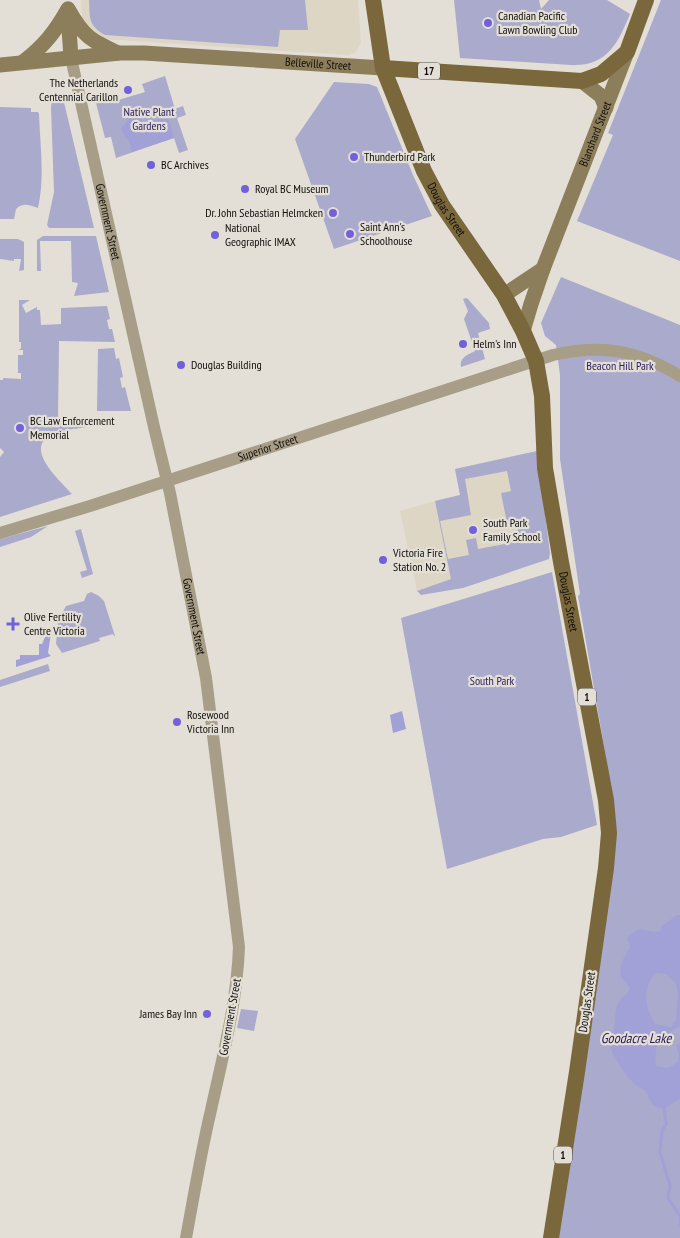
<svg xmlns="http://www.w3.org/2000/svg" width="680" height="1238" font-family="'PT Sans Narrow',sans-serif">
<rect width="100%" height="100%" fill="#e3dfd6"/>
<!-- built -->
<path fill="#ddd6c5" d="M81,0H358L361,43L355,53L348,55L102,39L94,37L82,18Z
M527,453L546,549L417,591L400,511L435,501L460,495L455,469Z"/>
<!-- green -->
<path fill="#aac" fill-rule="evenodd" d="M89,0H305L308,30H280L278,47L105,35C88,25 90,19 89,0Z
M454,0H539L541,9L549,0H607L630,14C618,43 607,67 571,65L460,58Z
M661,0H680V261L577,221L613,135L608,133Z
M165,76L175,109L183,106L186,115L177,118L188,150L179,153L174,138L116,158L111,137L105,138L95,99L112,94L115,101L145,92L142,84Z
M334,82L369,84L377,87L413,175L432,216L334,249L295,139Z
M52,98H63L94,228H49L47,225L54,192L51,108Z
M0,107L31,108V112H38L39,114C40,145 45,177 38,208C29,205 23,202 16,209L14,219H0Z
M43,236H96L109,292L74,296L78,283L72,282L71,241H40L41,271H37V240Z
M0,239H18L24,242V270L19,271L21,259H14V261L0,259Z
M561,277L680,325V1238H558L603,935L606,758L578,596L580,594L560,459V375L556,345L545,336L541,323Z
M467,298L489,323L490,329L478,333L485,359L461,367C459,357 468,355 475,351L464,319L468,311L463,299Z
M19,300H30L22,305L26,313L37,307V310H40L41,325L61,324V308L107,306L110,319L107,320L109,329H112L115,342L59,341L58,419L84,420L86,427C75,429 61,430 51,435C23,449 61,481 72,494L0,517V457L4,452L0,448V380H3V378L21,379V373H18V355H23V350H19L21,348V342H19Z
M114,348L116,359L119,358L123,377L120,378L122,388L125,387L131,411H97L98,349Z
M537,451L550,553L549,559L463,588L421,595L417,591L451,579L435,501L460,495L455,469ZM507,471L511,491L501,493L507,523L516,521L520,541L478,549L476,538L466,540L469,555L448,559L440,521L471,515L465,479Z
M48,526L31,537L0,547V539Z
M81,529L93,574L82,578L80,572L87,570L75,531Z
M552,572L597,825L561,837L543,839L447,869L401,618Z
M91,592L99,596L104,601L115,636H114L113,634L99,638L100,641L62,653L56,644L58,621L66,606L84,601L87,594Z
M48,664L50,671L0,687V680Z
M241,1009L258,1011L254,1031L237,1028Z"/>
<!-- water -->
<path fill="#a2a1d7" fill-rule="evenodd" d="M137,115L143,122L167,118L170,123L174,138L131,152C131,136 122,138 121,128L127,122L128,118Z
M52,627L48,653L51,656L16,667V660L20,659V655H39V644H42L49,628Z
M402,711L406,729L393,733L390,715Z
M677,915H680V1026C661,1036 653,1045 656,1066L668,1068L678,1062L679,1055L676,1045L680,1043V1099C672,1102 668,1110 659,1108C648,1105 651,1096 644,1090C640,1087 641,1089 637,1086C625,1076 616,1061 610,1047C616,1034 613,1015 618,1003C621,997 628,995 630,988C628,984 624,981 622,978C617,967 625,956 630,947L627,938C644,921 645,935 660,931L662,926ZM656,973L666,974L676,983L678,993L676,1020L671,1027L655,1024C645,1006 641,989 656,973Z"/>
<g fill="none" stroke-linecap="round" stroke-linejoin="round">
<!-- stream -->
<path stroke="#a2a1d7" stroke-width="3" d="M664,1108L666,1124L662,1131L660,1152L670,1186L668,1198L680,1216V1224"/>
<!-- tertiary -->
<g stroke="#a89e87" stroke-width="12">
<path id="s1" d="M71,58L154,427L170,493L206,678L239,947C237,1003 223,1055 211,1110C201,1152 194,1195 186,1238"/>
<path id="s2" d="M0,533L90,506L553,355C603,344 637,350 680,376"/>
</g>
<!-- secondary -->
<g stroke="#8d7e5b" stroke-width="15">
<path d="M68,9C83,36 90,40 118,53"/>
<path d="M68,14L71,58"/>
<path d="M23,62C44,46 55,32 68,9"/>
<path id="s3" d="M0,65L120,53H144L383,68"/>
<path d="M582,81L601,96L606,108"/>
<path d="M504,295L543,269"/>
<path id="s4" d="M523,331L531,304L543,269L627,52"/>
</g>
<!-- primary -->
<g stroke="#7a673b" stroke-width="16">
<path id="s5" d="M373,0L383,68L424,171L442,205L504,295L523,331L536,361L542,396L545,468L561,562L606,800L609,833L606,868L577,1072L551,1238"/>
<path d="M383,68L582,81L601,74L627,52L646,0"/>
</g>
</g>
<!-- markers -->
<g fill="#7361db" stroke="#e3dfd6" stroke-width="2">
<circle cx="488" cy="23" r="5"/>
<circle cx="128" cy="90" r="5"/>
<circle cx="354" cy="157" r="5"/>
<circle cx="151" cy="165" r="5"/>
<circle cx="245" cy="189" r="5"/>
<circle cx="333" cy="213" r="5"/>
<circle cx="350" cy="234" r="5"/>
<circle cx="215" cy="235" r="5"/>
<circle cx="463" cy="344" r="5"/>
<circle cx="181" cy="365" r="5"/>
<circle cx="20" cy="428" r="5"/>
<circle cx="473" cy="530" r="5"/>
<circle cx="383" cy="560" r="5"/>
<path d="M10.5 616.5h5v5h5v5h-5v5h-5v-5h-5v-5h5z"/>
<circle cx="177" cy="722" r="5"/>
<circle cx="207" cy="1014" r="5"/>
</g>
<g text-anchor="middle" stroke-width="4.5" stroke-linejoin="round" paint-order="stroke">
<!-- shield labels -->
<g fill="#e3dfd6" stroke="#4f4d48" stroke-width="1">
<rect x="418" y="62.5" width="22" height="17" rx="4"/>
<rect x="578" y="688.5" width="18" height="17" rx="4"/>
<rect x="554" y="1146.5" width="18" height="17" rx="4"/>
</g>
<g font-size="11" font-weight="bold" fill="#100e0b">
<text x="429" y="75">17</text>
<text x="587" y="701">1</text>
<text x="563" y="1159">1</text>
</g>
<!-- poi labels -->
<g font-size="12" fill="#100e0b" stroke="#e3dfd6" text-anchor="start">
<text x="498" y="20">Canadian Pacific<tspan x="498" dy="14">Lawn Bowling Club</tspan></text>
<text x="118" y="87" text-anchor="end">The Netherlands<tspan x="118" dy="14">Centennial Carillon</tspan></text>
<text x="364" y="161">Thunderbird Park</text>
<text x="161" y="169">BC Archives</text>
<text x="255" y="193">Royal BC Museum</text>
<text x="323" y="217" text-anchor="end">Dr. John Sebastian Helmcken</text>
<text x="360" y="231">Saint Ann's<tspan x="360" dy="14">Schoolhouse</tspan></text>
<text x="225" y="232">National<tspan x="225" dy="14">Geographic IMAX</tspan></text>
<text x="473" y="348">Helm's Inn</text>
<text x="191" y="369">Douglas Building</text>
<text x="30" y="425">BC Law Enforcement<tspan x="30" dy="14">Memorial</tspan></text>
<text x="483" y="527">South Park<tspan x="483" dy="14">Family School</tspan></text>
<text x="393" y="557">Victoria Fire<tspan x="393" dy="14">Station No. 2</tspan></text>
<text x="24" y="621">Olive Fertility<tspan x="24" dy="14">Centre Victoria</tspan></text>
<text x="187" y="719">Rosewood<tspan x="187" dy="14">Victoria Inn</tspan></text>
<text x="197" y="1018" text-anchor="end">James Bay Inn</text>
</g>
<!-- street labels -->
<g font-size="12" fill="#100e0b" stroke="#e3dfd6">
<text dy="4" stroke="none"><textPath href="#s3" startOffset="319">Belleville Street</textPath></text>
<text dy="4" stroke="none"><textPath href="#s4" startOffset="210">Blanshard Street</textPath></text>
<text dy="4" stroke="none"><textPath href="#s5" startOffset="224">Douglas Street</textPath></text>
<text dy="4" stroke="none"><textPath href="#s1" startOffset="168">Government Street</textPath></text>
<text dy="4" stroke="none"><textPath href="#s2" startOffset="281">Superior Street</textPath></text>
<text dy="4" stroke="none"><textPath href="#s5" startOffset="644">Douglas Street</textPath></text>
<text dy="4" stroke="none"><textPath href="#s1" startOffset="572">Government Street</textPath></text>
<text transform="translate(587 1002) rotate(-82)" y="4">Douglas Street</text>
<text transform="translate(230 1017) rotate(-80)" y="4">Government Street</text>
</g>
<!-- park labels -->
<g font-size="12" fill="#2c2161" stroke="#e3dfd6">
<text x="149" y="116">Native Plant<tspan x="149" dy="14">Gardens</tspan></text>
<text x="620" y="370">Beacon Hill Park</text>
<text x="492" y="685">South Park</text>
</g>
<!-- water labels -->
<g font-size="14" font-style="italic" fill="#281c5b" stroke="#e3dfd6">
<text x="636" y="1043">Goodacre Lake</text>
</g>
</g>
</svg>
